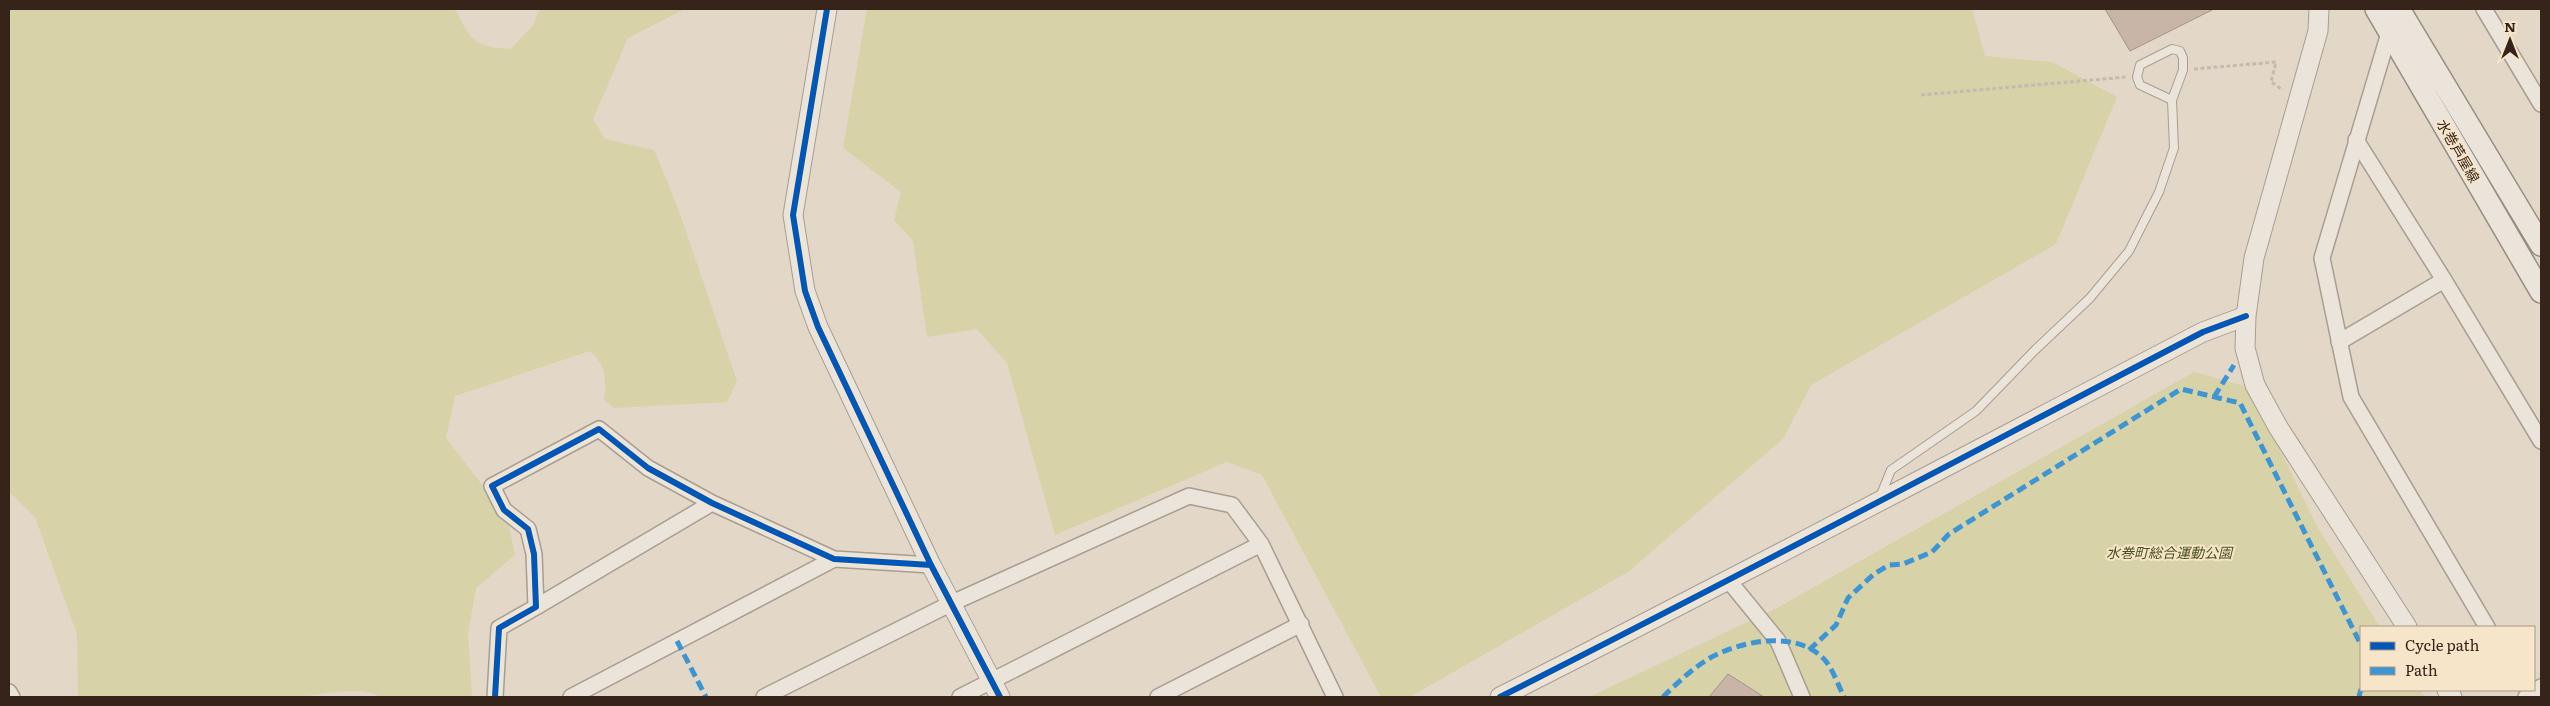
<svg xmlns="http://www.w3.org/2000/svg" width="2550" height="706" font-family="Literata,'Noto Sans JP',serif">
<rect width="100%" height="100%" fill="#e3d8c7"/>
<!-- green -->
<path fill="#d7d2a8" d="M9,9H455C471,40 473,47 511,49L533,25L540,9H685L628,38L593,119L605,139L654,150L678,208L737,381L727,402L614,408L604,400C607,381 606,364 590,351L455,396L446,438L507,517L515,555L476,588L468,634L472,697H380C364,685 320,694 301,697H78L77,634L35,517L9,492Z
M867,9H1972L1985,56L2052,62L2117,97L2056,244L1811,385L1783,439L1628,572L1410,697H1381L1262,475L1227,462L1055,535L1007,363L977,329L927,337L913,241L894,220L901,192L843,148Z
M2194,372L2249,387L2318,528L2380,627H2361V690H2420L2425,697H1589L1777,608Z"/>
<!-- building -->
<path fill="#c8b5a8" stroke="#a39387" d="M2105,9H2214L2130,51Z
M1728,674L1764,697H1709Z"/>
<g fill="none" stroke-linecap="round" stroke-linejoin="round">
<defs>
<path id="service" d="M1880,497L1891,470L1976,411L2035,350L2090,298L2129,251L2159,192L2174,148L2172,100L2183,70V58L2180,51L2172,49L2140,65L2137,77L2140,85L2172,100"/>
<path id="minor" d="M2484,9L2541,104
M2389,33L2322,258L2351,397L2487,627
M2356,140L2444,280L2541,441
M2339,342L2444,280
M1729,581L1778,641L1802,697
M536,607L712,503
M9,692L12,697
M495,697L499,628L536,607L534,554L528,529L504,510L492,486L599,429L648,468L712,503L834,559L931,565
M571,697L834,559
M764,697L952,603L1189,496L1232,505L1261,544L1335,697
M960,697L1261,544
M1158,697L1301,624
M2526,697L2541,687"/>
<path id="tertiary" d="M827,9L793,215L805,291L818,327L931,565L1000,697
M2319,9L2318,31L2254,258L2246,316L2245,348L2255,385L2278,427L2407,627
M2447,690L2452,697
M1500,697C1736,578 1969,454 2203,332L2246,316"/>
<path id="secondary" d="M2376,9L2541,292
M2399,9L2541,245"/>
</defs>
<!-- service casing -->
<use href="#service" stroke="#a89d91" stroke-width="10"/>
<!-- minor casing -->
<use href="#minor" stroke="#a89d91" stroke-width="18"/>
<!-- tertiary casing -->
<use href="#tertiary" stroke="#a89d91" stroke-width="21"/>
<!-- secondary casing -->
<use href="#secondary" stroke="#978c81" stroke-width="24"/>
<!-- path -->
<path stroke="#c3bab1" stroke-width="3" stroke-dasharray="4 2.5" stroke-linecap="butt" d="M2194,69L2276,62L2271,82L2283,90
M1921,95L2126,77"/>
<!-- service -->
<use href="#service" stroke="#ebe4da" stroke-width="8"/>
<!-- minor -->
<use href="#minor" stroke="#ebe4da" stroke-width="15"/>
<!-- tertiary -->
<use href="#tertiary" stroke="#ebe4da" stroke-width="19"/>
<!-- secondary -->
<use href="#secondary" stroke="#ebe4da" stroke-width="21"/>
<!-- quiet -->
<path stroke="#3e95d4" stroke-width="5" stroke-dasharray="10 5" stroke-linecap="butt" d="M2214,397L2234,365
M677,641L706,697
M1809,650L1836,625L1848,598L1874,574L1889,565L1903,564L1932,552L1949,534L2181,389L2240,403L2361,645
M1663,697C1677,683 1693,668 1710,658C1741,641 1793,630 1822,657C1832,666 1838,685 1844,697
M2359,697L2361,689"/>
<defs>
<path id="cycleway" d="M827,9L793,215L805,291L818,327L931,565L1000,697
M495,697L499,628L536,607L534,554L528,529L504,510L492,486L599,429L648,468L712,503L834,559L931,565
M1500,697C1736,578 1969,454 2203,332L2246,316"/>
</defs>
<!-- cycleway casing -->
<use href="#cycleway" stroke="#f7e5ca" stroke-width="9"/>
<!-- cycleway -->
<use href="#cycleway" stroke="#0057b8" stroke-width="6"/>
</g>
<g text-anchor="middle" stroke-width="4" stroke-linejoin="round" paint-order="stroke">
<!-- street labels -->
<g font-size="14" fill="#36241a" stroke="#f7e5ca">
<text transform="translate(2458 151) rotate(60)" y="5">水巻芦屋線</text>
</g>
<!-- park labels -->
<g font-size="14" font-style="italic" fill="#4c531f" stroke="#f7e5ca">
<text x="2169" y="558">水巻町総合運動公園</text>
</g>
</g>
<!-- border -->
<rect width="2550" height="706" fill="none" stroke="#36241a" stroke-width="20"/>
<!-- legend -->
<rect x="2360" y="626" width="175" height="65" fill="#f7e5ca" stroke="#aa9884"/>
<rect x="2370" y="642" width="25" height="8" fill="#0057b8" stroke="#aa9884"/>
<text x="2405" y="651" font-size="15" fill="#36241a">Cycle path</text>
<rect x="2370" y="667" width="25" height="8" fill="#3e95d4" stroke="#aa9884"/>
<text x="2405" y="676" font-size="15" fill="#36241a">Path</text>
<!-- north arrow -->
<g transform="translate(2510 40)" stroke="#f7e5ca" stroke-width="4" paint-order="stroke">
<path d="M0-4L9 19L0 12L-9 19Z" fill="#36241a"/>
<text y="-8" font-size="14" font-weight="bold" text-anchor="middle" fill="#36241a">N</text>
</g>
</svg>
